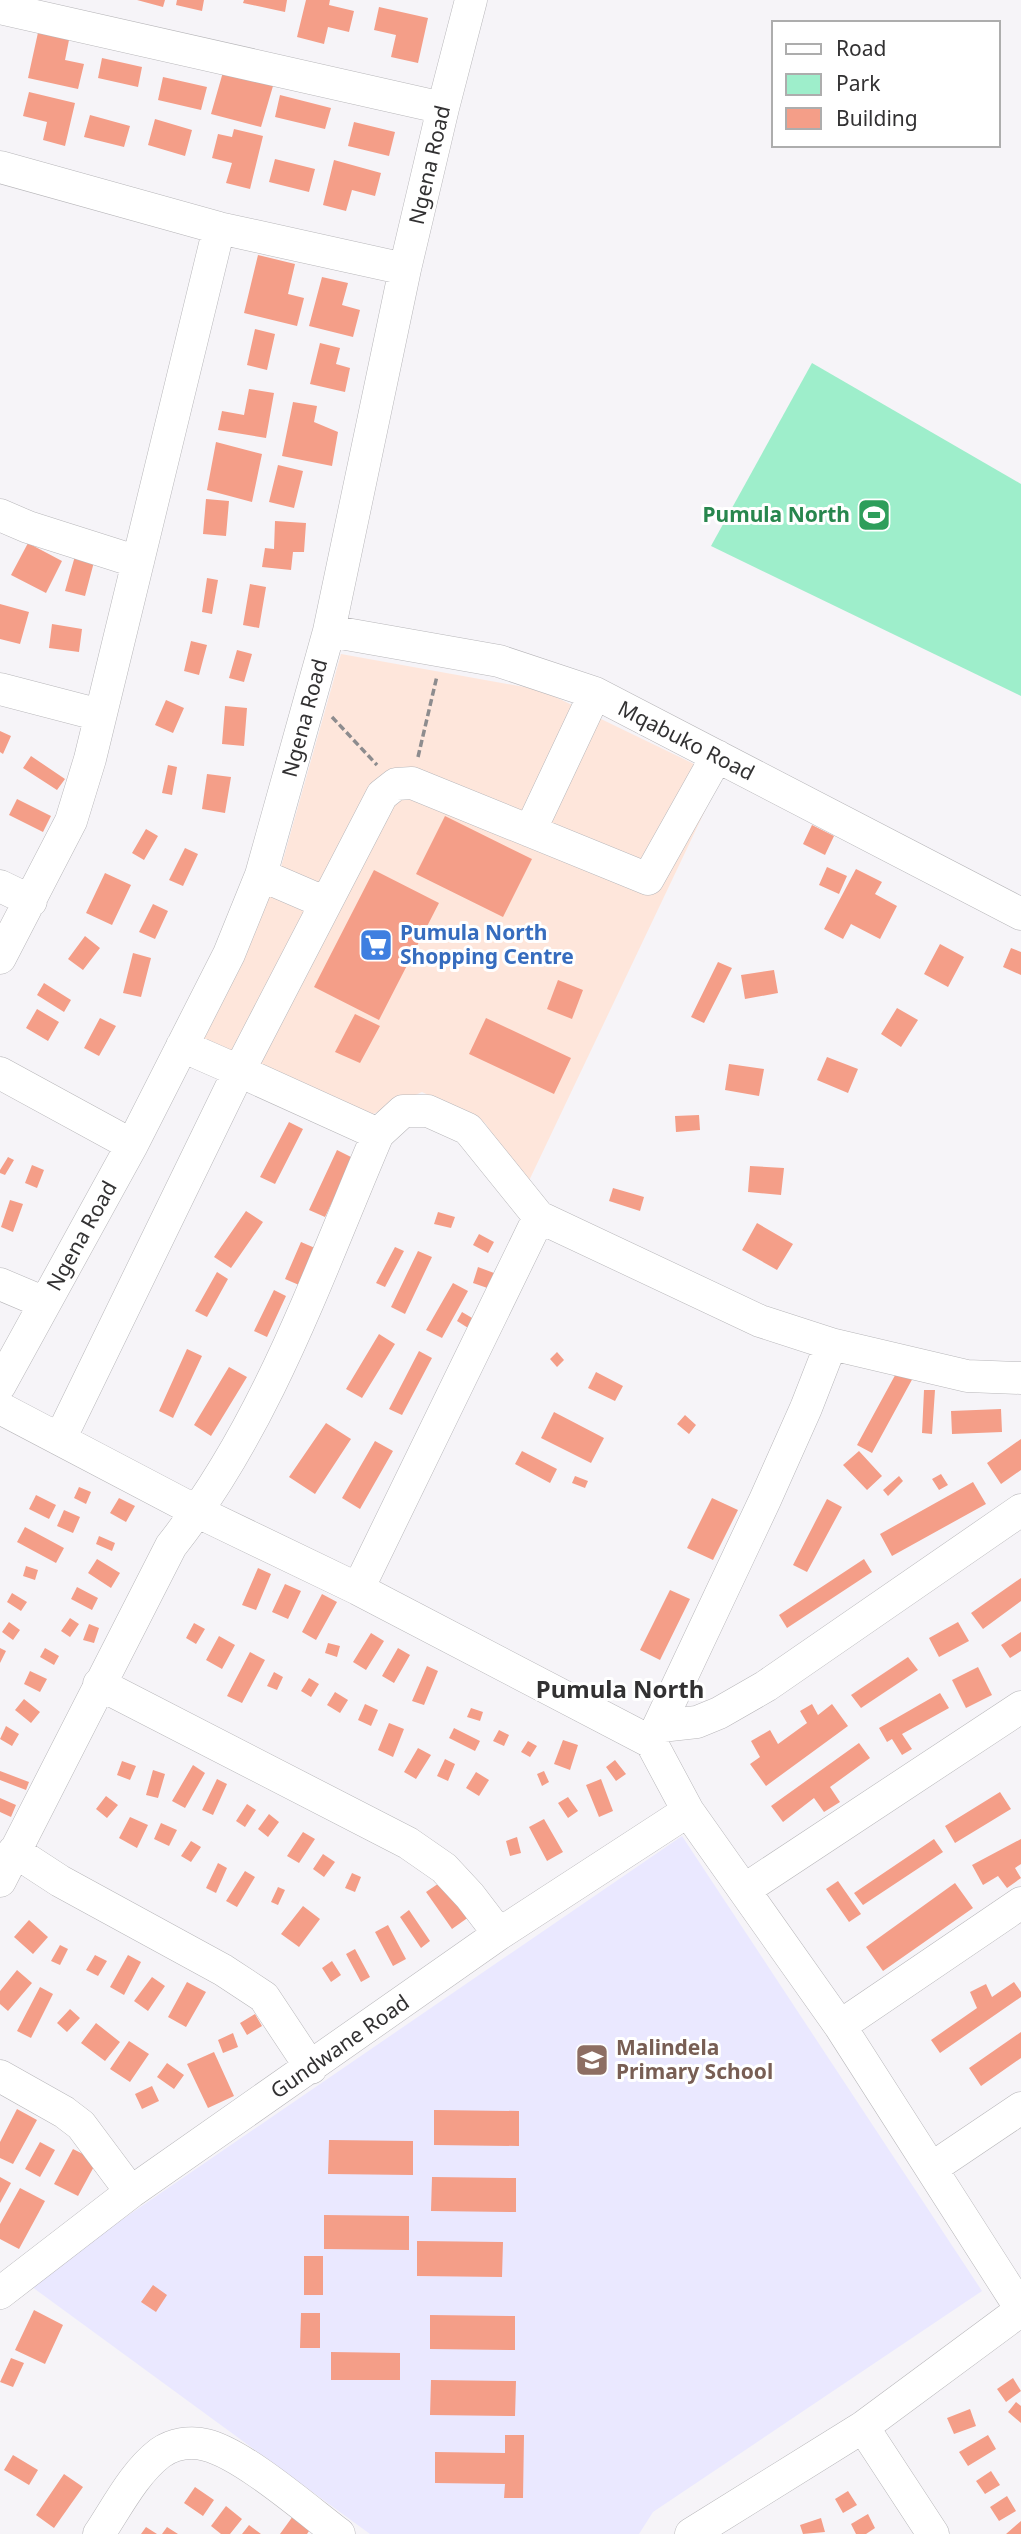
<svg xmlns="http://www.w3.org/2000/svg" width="1021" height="2534" font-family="'Noto Sans',sans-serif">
<rect width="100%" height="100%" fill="#f6f4f8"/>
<!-- commercial -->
<path fill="#fee6db" d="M341,654L541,690L721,777L526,1187L485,1123L422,1092L371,1115L202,1039L281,867Z"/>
<!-- education -->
<path fill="#eae8ff" d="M682,1836L982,2291L653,2512L639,2534H370L28,2284Z"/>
<!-- green -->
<path fill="#9eeecb" d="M812,363L1021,484V696L711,546Z"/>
<!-- building -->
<path fill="#f49e88" d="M137,0H165L163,7Z
M177,0H204L202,11L176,5Z
M244,0H287L285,12L243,3Z
M306,0H330L329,5L354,11L349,32L328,27L324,44L297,37Z
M379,7L428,18L418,63L391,57L396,35L374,30Z
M39,28L70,35L65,60L84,64L78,89L28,78Z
M102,58L142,67L138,87L98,78Z
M223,72L273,86L261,127L211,114Z
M163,77L207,87L201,110L158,100Z
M29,92L75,103L65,146L43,140L47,122L23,116Z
M280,95L331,108L325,129L275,117Z
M90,115L130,126L124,147L84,137Z
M155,119L192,130L185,156L148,145Z
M354,122L395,132L389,156L348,146Z
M234,129L263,136L250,189L226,183L232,163L212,158L218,134L232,137Z
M275,159L315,169L309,192L269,182Z
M334,160L381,173L375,196L352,190L346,211L323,205Z
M258,255L295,264L288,294L304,298L297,326L244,313Z
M322,277L348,283L342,305L360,310L353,337L309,326Z
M255,329L275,334L267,370L247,365Z
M320,343L340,348L336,364L350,368L345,392L310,384Z
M249,389L274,393L266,438L218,430L222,411L244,415Z
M293,402L317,406L314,422L338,432L332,466L282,456Z
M216,442L262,454L252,502L207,490Z
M278,465L303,471L294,508L269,502Z
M206,499L229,501L226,536L203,534Z
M275,521L306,523L304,552H293L291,570L262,567L265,548L274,549Z
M28,543L62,561L46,593L11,575Z
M75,556L94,562L85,596L65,591Z
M207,578L218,580L212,614L202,612Z
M250,584L266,587L259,628L243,625Z
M0,604L29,612L20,644L0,639Z
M52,624L82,629L79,652L49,648Z
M191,641L207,645L199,675L184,671Z
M237,650L252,654L244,682L229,678Z
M166,700L184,708L173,733L155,725Z
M225,706L247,708L244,746L222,744Z
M0,731L11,736L3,754L0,752Z
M31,756L65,779L57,790L23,768Z
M168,765L177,767L172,795L162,793Z
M207,774L231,777L225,813L202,809Z
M17,799L51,816L43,832L9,815Z
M445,816L532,859L503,917L416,874Z
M812,825L834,836L825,855L803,844Z
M146,829L158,836L144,860L132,853Z
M185,848L198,854L183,886L169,880Z
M827,867L847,876L839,894L819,885Z
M856,869L882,882L875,894L897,906L880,939L851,924L843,939L824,929Z
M374,870L439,903L379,1020L314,987Z
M105,873L131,885L112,925L86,913Z
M153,904L168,911L155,939L139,932Z
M85,936L100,948L83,970L68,959Z
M940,944L964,957L948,987L924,974Z
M1011,948L1021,952V975L1003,967Z
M133,953L151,958L141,997L123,993Z
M718,962L732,968L704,1023L691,1017Z
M774,970L778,993L745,999L741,975Z
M558,980L583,990L572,1019L547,1009Z
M44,983L71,1000L64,1012L37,995Z
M897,1008L918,1020L901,1047L881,1034Z
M37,1009L59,1022L48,1041L26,1028Z
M355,1014L380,1026L360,1063L335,1052Z
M100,1018L116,1026L99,1056L84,1048Z
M486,1018L571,1058L554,1094L469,1054Z
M827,1057L858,1069L848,1093L817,1080Z
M729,1064L764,1069L759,1096L725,1090Z
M699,1115L700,1130L676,1132L675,1116Z
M289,1122L303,1129L275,1184L260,1177Z
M337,1150L353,1158L325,1217L309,1210Z
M8,1157L14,1160L5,1175L0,1173V1170Z
M32,1165L44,1170L37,1188L25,1183Z
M750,1166L784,1168L781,1195L748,1192Z
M613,1188L644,1197L640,1211L609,1201Z
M10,1200L23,1204L13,1232L1,1227Z
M246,1211L263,1222L231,1268L214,1257Z
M438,1212L455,1217L451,1228L434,1224Z
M757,1223L793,1244L777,1270L742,1250Z
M479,1234L494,1242L488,1253L473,1245Z
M301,1242L315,1248L299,1285L285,1279Z
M395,1247L404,1251L385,1287L376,1283Z
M418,1251L432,1257L405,1314L391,1307Z
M478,1267L502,1276L496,1291L473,1283Z
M217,1272L228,1279L207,1317L195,1311Z
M453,1283L468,1291L442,1338L426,1330Z
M274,1290L286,1296L267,1337L254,1331Z
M462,1312L479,1322L473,1331L457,1321Z
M379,1334L395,1344L362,1398L346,1389Z
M187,1349L202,1356L173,1418L159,1411Z
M419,1351L432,1358L402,1415L389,1409Z
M557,1352L564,1360L557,1367L550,1359Z
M229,1367L247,1377L211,1436L194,1425Z
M899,1368L914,1376L872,1453L857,1445Z
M596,1372L623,1386L615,1401L588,1388Z
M924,1390H935L932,1434L922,1433Z
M1001,1409L1002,1432L952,1434L951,1411Z
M554,1412L604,1438L591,1463L541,1438Z
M685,1415L696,1425L689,1434L677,1424Z
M326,1423L351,1439L315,1494L289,1477Z
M1021,1439V1470L1001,1484L987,1463Z
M375,1441L393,1451L360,1509L342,1498Z
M522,1451L557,1469L550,1483L515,1464Z
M859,1451L882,1476L867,1490L843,1465Z
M941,1474L948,1485L939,1490L932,1479Z
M575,1476L588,1481L585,1488L572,1483Z
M899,1476L903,1481L888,1496L883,1490Z
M973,1482L986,1504L892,1556L880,1534Z
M79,1487L91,1492L86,1504L74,1498Z
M36,1495L56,1505L49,1519L29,1509Z
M119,1498L135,1506L126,1522L110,1513Z
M712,1498L738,1510L713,1560L687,1548Z
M827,1499L842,1507L807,1572L793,1565Z
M64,1510L80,1517L73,1533L57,1526Z
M25,1527L64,1548L56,1563L17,1542Z
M99,1536L115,1543L112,1551L96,1544Z
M97,1559L120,1573L111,1588L88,1573Z
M864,1559L872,1572L787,1628L779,1615Z
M26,1566L38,1570L35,1580L23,1576Z
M258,1568L271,1574L256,1610L242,1605Z
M1021,1578V1601L983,1629L971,1613Z
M285,1584L301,1591L288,1619L272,1612Z
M77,1587L98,1598L92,1610L71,1599Z
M670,1590L690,1599L660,1660L640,1650Z
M12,1593L27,1602L21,1611L7,1602Z
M322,1594L337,1602L316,1640L302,1632Z
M70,1618L79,1624L70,1637L61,1631Z
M9,1622L20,1630L13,1640L2,1632Z
M958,1622L969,1641L939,1657L929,1638Z
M194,1623L205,1629L196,1644L186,1638Z
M89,1624L99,1628L94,1643L83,1640Z
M1021,1632V1651L1010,1658L1001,1645Z
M371,1633L384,1641L366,1670L353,1662Z
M219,1636L235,1645L222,1669L206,1660Z
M328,1643L340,1646L337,1657L325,1653Z
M0,1648L6,1651L0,1663Z
M45,1648L59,1656L54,1665L40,1657Z
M398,1648L410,1655L394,1683L382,1676Z
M250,1652L265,1660L242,1703L227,1696Z
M908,1657L918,1670L861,1708L851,1695Z
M427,1666L438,1671L424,1705L412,1701Z
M978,1667L992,1695L966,1708L952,1680Z
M30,1671L47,1679L40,1692L24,1684Z
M274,1672L283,1677L277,1690L267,1686Z
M309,1678L319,1684L311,1697L301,1691Z
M335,1692L348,1700L340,1713L327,1705Z
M940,1693L949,1708L902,1734L912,1749L902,1755L892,1739L887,1742L879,1728Z
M24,1699L40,1712L31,1723L15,1710Z
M365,1704L378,1710L371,1726L358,1720Z
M812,1704L818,1715L832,1704L848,1726L766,1786L750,1764L760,1757L751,1741L770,1730L778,1744L807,1723L800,1711Z
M471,1708L483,1712L480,1721L467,1717Z
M389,1723L404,1729L393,1757L378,1750Z
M6,1726L19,1734L12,1746L0,1739Z
M454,1728L480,1741L475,1751L449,1738Z
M499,1730L509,1735L504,1746L493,1741Z
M563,1740L578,1745L570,1770L554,1764Z
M528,1741L537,1746L530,1757L521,1752Z
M859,1743L870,1758L830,1787L840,1802L824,1812L814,1798L783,1822L771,1806Z
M418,1748L431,1755L416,1779L404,1772Z
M445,1759L455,1764L448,1781L437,1776Z
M615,1760L626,1774L616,1781L606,1767Z
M122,1761L136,1766L130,1780L117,1775Z
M193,1765L205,1773L185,1808L172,1801Z
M153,1770L165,1774L158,1798L146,1795Z
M0,1771L29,1782L26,1790L0,1780Z
M544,1771L549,1782L542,1786L537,1774Z
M476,1772L489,1780L479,1796L466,1788Z
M217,1779L227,1784L213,1815L202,1810Z
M601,1779L613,1811L599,1817L586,1785Z
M1000,1792L1011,1809L955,1843L945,1826Z
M106,1796L118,1805L107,1818L96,1809Z
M568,1797L578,1811L568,1818L558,1803Z
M0,1798L16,1805L11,1817L0,1812Z
M247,1804L256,1810L245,1827L236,1821Z
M269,1814L279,1822L268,1837L258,1829Z
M130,1817L148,1825L137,1848L119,1838Z
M544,1819L563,1852L547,1861L529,1827Z
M161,1823L177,1830L169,1846L154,1839Z
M303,1832L315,1839L299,1863L287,1856Z
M517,1837L521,1853L510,1856L506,1841Z
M934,1839L943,1852L863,1905L854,1893Z
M1021,1839V1864L1015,1868L1021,1878L1007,1888L998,1876L983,1885L972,1865Z
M191,1841L201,1847L191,1862L181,1856Z
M323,1854L335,1862L324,1877L313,1869Z
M218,1863L227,1868L216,1893L206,1888Z
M245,1871L255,1877L237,1907L226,1901Z
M352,1873L361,1877L355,1892L345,1888Z
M448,1877L473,1914L452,1929L426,1892Z
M838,1881L861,1914L849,1922L826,1889Z
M955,1883L973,1908L883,1971L866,1947Z
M278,1887L285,1890L278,1905L271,1902Z
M303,1906L320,1919L299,1947L281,1934Z
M409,1910L430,1941L421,1948L400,1917Z
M29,1920L48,1937L33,1954L14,1937Z
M388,1925L406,1959L393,1966L375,1932Z
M60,1945L68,1949L60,1965L51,1961Z
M355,1949L370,1977L361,1982L346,1954Z
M95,1955L107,1961L98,1976L86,1970Z
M128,1955L141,1962L124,1995L110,1987Z
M332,1961L341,1975L331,1982L322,1968Z
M17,1970L32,1983L8,2011L0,2004V1991Z
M152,1977L165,1986L148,2011L134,2001Z
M187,1982L206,1992L186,2027L168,2017Z
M1014,1982L1021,1992V1997L940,2053L931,2040L977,2008L970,1992L986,1984L992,1997Z
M40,1987L53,1994L31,2038L17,2031Z
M70,2009L80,2018L67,2032L57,2023Z
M255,2014L262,2026L247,2035L240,2023Z
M96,2023L120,2042L105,2061L81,2043Z
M1021,2032V2058L981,2086L969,2068Z
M233,2033L238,2047L223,2053L218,2040Z
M129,2041L149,2054L130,2082L110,2069Z
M214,2052L234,2096L208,2108L187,2064Z
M167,2063L184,2075L174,2089L157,2077Z
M152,2086L159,2101L142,2109L135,2094Z
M17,2109L37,2120L13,2164L0,2158V2142Z
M434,2110L519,2111V2146L434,2145Z
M329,2140L413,2141V2175L328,2174Z
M40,2142L55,2150L40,2177L25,2169Z
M73,2149L97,2161L78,2196L54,2184Z
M0,2177L11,2183L0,2203Z
M432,2177L516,2178V2212L431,2211Z
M20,2188L45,2201L19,2249L0,2239V2224Z
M324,2215L409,2216V2250L324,2249Z
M417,2241L503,2242L502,2277L417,2276Z
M304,2256H323V2295H304Z
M153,2285L167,2295L156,2312L141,2302Z
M34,2310L63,2325L45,2364L15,2350Z
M301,2313H320V2348H300Z
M430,2315L515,2316V2350L430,2349Z
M331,2352L400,2353V2380H331Z
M11,2358L24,2363L13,2387L0,2382Z
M1013,2378L1021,2391L1006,2402L997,2389Z
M431,2380L516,2381L515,2416L430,2415Z
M1016,2402L1021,2406V2423L1008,2412Z
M970,2409L976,2426L954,2434L947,2418Z
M505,2435H524L523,2498H504L505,2484L435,2483V2452L505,2453Z
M988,2435L996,2449L968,2466L959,2452Z
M13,2455L38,2470L29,2485L4,2470Z
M991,2471L1000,2485L985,2494L976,2481Z
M64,2474L83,2487L54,2528L36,2515Z
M195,2487L214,2500L203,2516L184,2503Z
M848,2491L857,2505L843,2513L835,2499Z
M1007,2496L1016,2511L999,2521L990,2507Z
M226,2506L242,2519L230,2534H221L211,2526Z
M868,2514L875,2528L866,2534H856L851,2524Z
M293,2516L311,2528L307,2534H280Z
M821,2518L825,2532L803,2534L800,2525Z
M1021,2521V2534H1006Z
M249,2525L261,2534H242Z
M146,2527L157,2534H141Z
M167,2527L178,2534H162Z"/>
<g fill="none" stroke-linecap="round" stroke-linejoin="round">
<defs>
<path id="minor" d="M0,8L443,108
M0,167L219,228L405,269
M0,515L28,527L138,562
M329,631L499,661L595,693L1021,914
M0,689L100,715
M530,831L595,693
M261,875L326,903
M0,886L31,901
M0,958L71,821L90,759L219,228
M182,1046L239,1071L382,795L396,784L412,783L648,879L717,756
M0,1073L132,1145
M0,1284L45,1303
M0,1385L132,1145L229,954L261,875L329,631L405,269L443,108L471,0
M0,1408L198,1512L358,1589L651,1742L688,1811L840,2026L1021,2309
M60,1439L239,1071L378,1134
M358,1589L539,1217
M99,1684L408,1843L444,1868L470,1896L499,1934
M661,1726L697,1722L719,1713L766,1686L1021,1510
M651,1742L765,1500L806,1408L831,1344L967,1376L1021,1378
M14,1851L60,1881L223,1970L264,1997L311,2068
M0,1881L171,1546C267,1425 318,1274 378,1134L403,1111H428L468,1129L539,1217L760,1321L831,1344
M744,1890L1021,1707
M840,2026L1021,1903
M0,2076L64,2112L81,2125L131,2192
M932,2168L1021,2108
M0,2293L131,2192L499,1934L688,1811
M863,2427L933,2534
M99,2534C117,2507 134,2473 160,2453C173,2444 190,2441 206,2445C243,2454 306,2509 339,2534
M691,2534L863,2427L1021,2310"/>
</defs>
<!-- minor casing -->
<use href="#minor" stroke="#b8b7ba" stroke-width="33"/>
<!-- path -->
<path stroke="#8d8c8e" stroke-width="3.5" stroke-dasharray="7 3.5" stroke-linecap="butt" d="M332,717L377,765
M418,757L437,676"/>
<!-- minor -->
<use href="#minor" stroke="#fff" stroke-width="32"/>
</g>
<!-- icons -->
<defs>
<symbol id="stadium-square" viewBox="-11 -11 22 22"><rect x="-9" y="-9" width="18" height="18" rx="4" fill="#2e9e5b" stroke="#fff"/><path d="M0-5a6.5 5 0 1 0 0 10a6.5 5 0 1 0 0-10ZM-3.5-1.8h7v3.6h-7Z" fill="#fff"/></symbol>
<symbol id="supermarket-square" viewBox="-11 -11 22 22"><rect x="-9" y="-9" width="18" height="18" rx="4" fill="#3f7fe0" stroke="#fff"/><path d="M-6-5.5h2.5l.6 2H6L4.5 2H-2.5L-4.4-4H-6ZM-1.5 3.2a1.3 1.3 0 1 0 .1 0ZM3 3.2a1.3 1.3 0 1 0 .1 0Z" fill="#fff"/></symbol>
<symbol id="school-square" viewBox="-11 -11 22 22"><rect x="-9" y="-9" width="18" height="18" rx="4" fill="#8d6e63" stroke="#fff"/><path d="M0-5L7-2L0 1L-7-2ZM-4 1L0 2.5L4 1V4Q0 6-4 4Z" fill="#fff"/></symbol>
</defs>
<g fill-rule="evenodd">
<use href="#stadium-square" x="855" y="496" width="38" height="38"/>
<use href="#supermarket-square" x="357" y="926" width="38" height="38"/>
<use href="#school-square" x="573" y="2041" width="38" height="38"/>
</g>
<g text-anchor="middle" stroke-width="6" stroke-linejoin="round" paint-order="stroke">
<!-- street labels -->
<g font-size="21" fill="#323132" stroke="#fff">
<text transform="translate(430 165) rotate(-77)" y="7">Ngena Road</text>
<text transform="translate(305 718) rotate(-75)" y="7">Ngena Road</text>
<text transform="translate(686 741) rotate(27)" y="7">Mqabuko Road</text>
<text transform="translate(82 1236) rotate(-61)" y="7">Ngena Road</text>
<text transform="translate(340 2047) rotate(-35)" y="7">Gundwane Road</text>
</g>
<!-- leisure labels -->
<g font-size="21" font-weight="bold" fill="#27864d" stroke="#fff" text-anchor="end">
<text x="850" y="522">Pumula North</text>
</g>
<!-- shop labels -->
<g font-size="21" font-weight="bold" fill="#366cbe" stroke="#fff" text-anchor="start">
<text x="400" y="940">Pumula North<tspan x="400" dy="24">Shopping Centre</tspan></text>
</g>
<!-- education labels -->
<g font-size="21" font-weight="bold" fill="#785e54" stroke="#fff" text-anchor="start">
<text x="616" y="2055">Malindela<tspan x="616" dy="24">Primary School</tspan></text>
</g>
<!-- quarter labels -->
<g font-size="24" font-weight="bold" fill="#323132" stroke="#fff">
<text x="620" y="1698">Pumula North</text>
</g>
</g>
<!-- legend -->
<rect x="772" y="21" width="228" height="126" fill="#ffffff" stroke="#adadad" stroke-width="2"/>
<rect x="786" y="44" width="35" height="10" fill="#ffffff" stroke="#adadad" stroke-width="2"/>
<text x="836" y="56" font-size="21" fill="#323132">Road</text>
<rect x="786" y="74" width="35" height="21" fill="#9eeecb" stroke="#adadad" stroke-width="2"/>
<text x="836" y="91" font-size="21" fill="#323132">Park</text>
<rect x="786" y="108" width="35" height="21" fill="#f49e88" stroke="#adadad" stroke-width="2"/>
<text x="836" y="126" font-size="21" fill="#323132">Building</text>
</svg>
